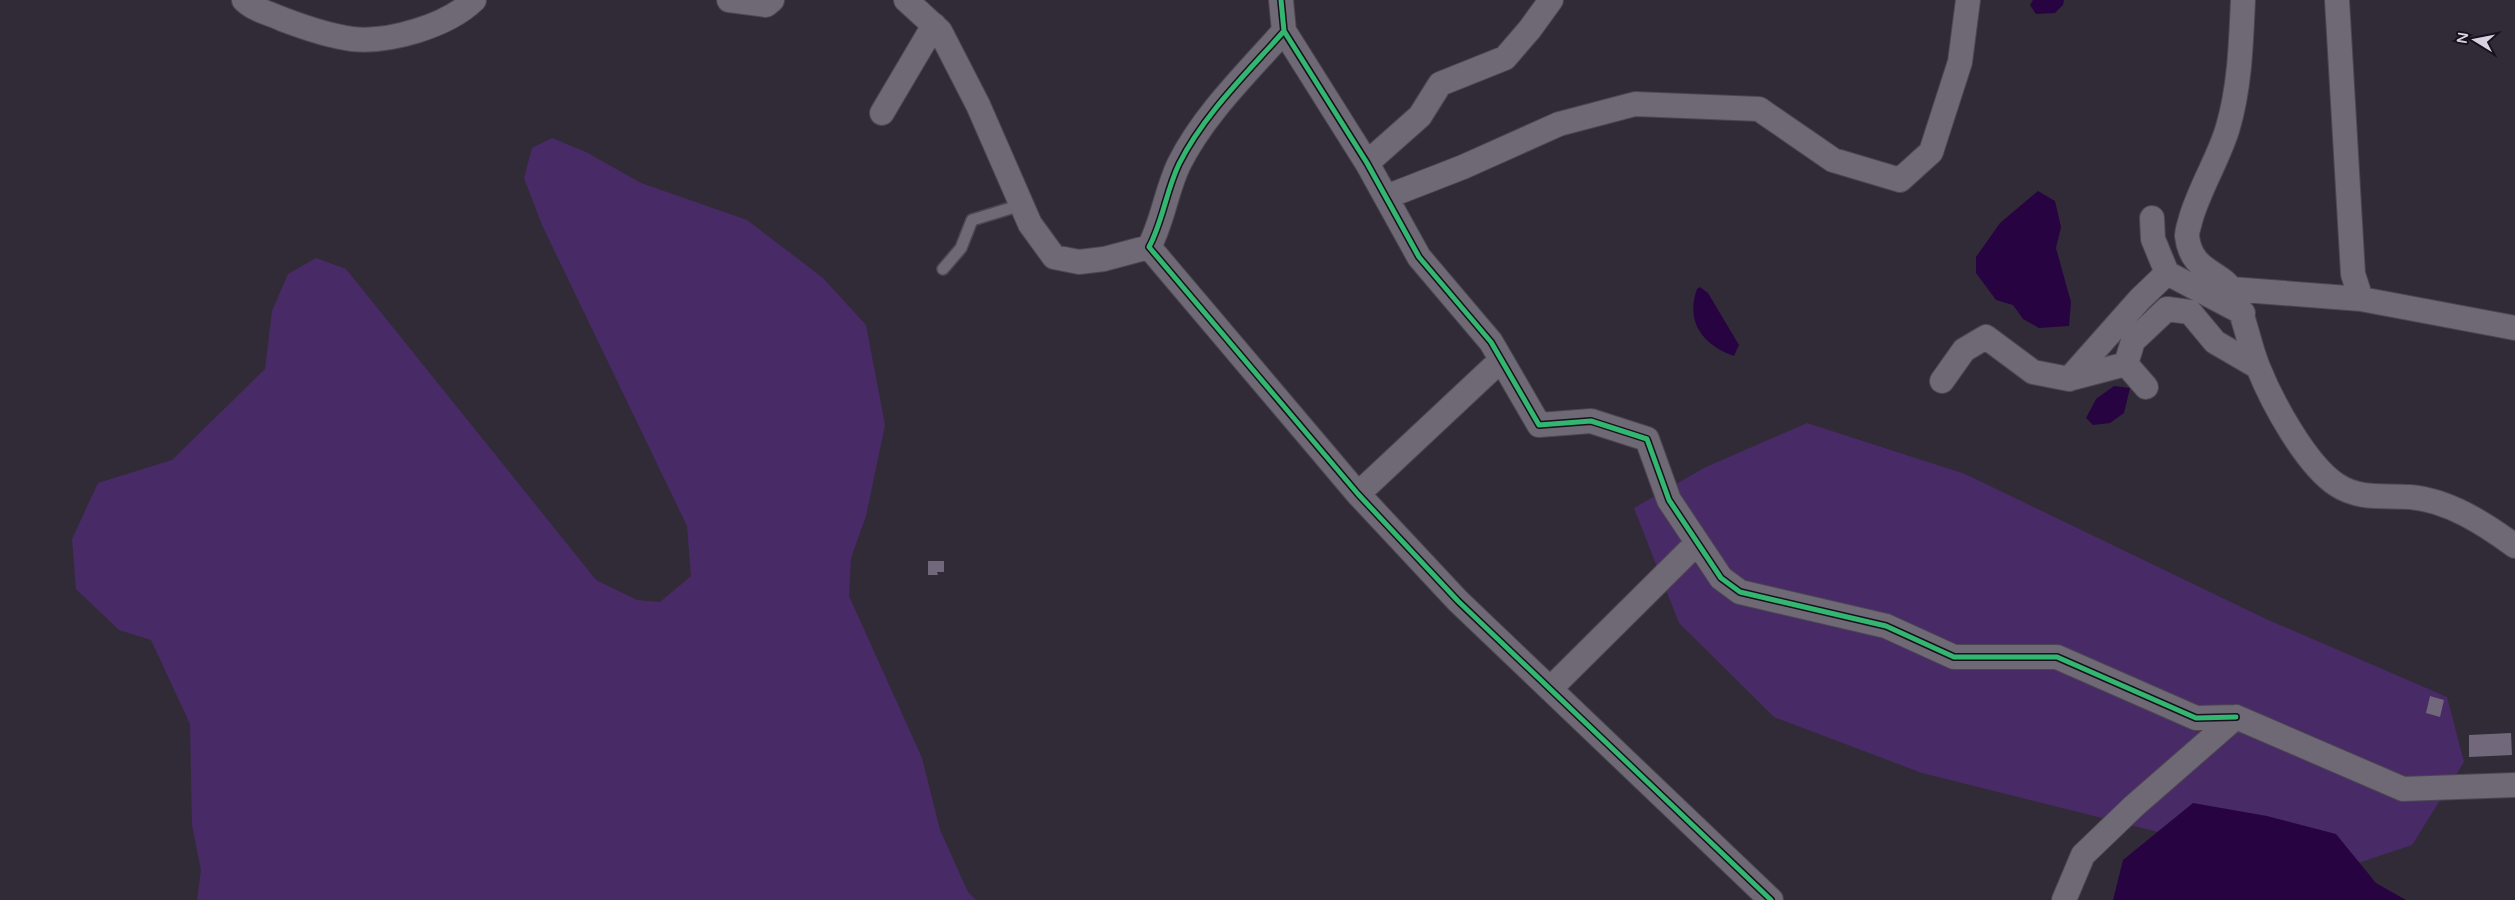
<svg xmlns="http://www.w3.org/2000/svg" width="2515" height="900" viewBox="0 0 2515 900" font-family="'Varela Round',sans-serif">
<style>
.green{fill:#482b66}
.water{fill:#270441}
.building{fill:#71687c}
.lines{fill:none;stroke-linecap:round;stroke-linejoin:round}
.lane-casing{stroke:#4c4652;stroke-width:14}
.street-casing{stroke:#4c4652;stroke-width:26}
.lane{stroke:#6e6974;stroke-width:11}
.street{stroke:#6e6974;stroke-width:24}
.cycleway-casing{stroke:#16111c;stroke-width:8}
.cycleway{stroke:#33b770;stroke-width:5}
</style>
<rect width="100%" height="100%" fill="#312b38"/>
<path class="green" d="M 552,138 L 586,152 L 641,183 L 747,220 L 823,278 L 866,325 L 885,425 L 866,516 L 851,558 L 849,596 L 922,758 L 940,830 L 968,892 L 976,900 L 197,900 L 201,870 L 192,825 L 190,724 L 151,640 L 119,630 L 76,589 L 72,539 L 98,483 L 172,460 L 265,369 L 272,311 L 288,274 L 316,258 L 346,269 L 596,580 L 637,600 L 660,602 L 691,576 L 687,526 L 542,225 L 524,178 L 532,148 Z
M 1807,423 L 1965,474 L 2266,619 L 2447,697 L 2464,762 L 2412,845 L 2352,865 L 2234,851 L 1922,773 L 1774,717 L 1679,623 L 1634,508 L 1706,467 Z"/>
<path class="water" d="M 2033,0 L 2064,0 L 2063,5 L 2055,13 L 2036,14 L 2030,5 Z
M 2038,191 L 2055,201 L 2061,227 L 2056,248 L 2071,302 L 2069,326 L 2039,328 L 2023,319 L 2013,305 L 1996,300 L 1976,273 L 1976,257 L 2000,223 Z
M 1700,287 L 1708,293 L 1739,345 L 1734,356 C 1703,345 1685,322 1697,289 Z
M 2114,386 L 2130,388 L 2124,413 L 2110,423 L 2093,425 L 2086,418 L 2096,399 Z
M 2193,803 L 2267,816 L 2336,834 L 2376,883 L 2406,900 L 2113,900 L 2123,860 Z"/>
<path class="building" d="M 928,561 L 944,561 L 944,572 L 937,572 L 938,575 L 928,575 Z
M 2430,696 L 2444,700 L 2440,717 L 2426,713 Z
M 2511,733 L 2512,755 L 2469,757 L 2469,735 Z"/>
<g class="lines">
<g class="lane-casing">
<path id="lane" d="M 943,269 L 961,248 L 972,220 L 1021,205"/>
</g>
<g class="street-casing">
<path id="street" d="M 244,0 C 254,10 269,13 282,19 C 303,27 329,36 352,39 C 389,43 447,26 474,0
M 729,0 L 766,5 L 772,0
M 906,0 L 940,31 L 978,105 L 1030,224 L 1054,257 L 1079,262 L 1104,259 L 1149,247
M 1281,0 L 1284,31 C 1247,73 1204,114 1179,164 C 1166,191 1163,221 1149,247 L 1358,494 L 1458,601 L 1771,900
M 2243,0 C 2241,42 2240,86 2228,127 C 2219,158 2201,185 2191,218 C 2190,223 2187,230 2187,236 C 2191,273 2221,270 2233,292 C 2245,317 2248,342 2258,367 C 2272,402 2306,465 2337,485 C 2360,500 2384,495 2410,497 C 2448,500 2485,524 2515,546
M 2337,0 L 2353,274 L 2361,299 L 2515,328
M 1284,31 L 1367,163 L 1419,257 L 1491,342 L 1539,425 L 1591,421 L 1647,439 L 1669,500 L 1721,578 L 1740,592 L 1886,626 L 1954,657 L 2057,657 L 2196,718 L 2236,717
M 882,113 L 934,25
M 1367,163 L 1420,116 L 1440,84 L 1505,58 L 1530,29 L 1551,0
M 1386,197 L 1463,167 L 1559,124 L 1635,104 L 1759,109 L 1833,160 L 1900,180 L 1931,152 L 1960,62 L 1968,0
M 2167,273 L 2243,313
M 2231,289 L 2361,299
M 2126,364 L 2146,387
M 2069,379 L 2126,364 L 2133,341 L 2167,309 L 2190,312 L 2215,342 L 2258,367
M 1942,381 L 1964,350 L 1986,337 L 2033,372 L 2069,379 L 2140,299 L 2167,273 L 2153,239 L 2152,218
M 1358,494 L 1501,360
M 1550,689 L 1697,543
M 2064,900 L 2083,855 L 2134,806 L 2236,717 L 2403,789 L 2515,785"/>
</g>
<use href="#lane" class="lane"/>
<use href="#street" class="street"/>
<g class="cycleway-casing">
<path id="cycleway" d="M 1281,0 L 1284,31 C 1247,73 1204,114 1179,164 C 1166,191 1163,221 1149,247 L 1358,494 L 1458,601 L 1771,900
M 1284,31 L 1367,163 L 1419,257 L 1491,342 L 1539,425 L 1591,421 L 1647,439 L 1669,500 L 1721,578 L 1740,592 L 1886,626 L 1954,657 L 2057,657 L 2196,718 L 2236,717"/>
</g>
<use href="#cycleway" class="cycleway"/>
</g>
<g transform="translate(2475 40) rotate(280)" stroke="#16111c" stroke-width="4" paint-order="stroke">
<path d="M0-4L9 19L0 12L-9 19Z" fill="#d8d1e2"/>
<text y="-8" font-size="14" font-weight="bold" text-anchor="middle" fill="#d8d1e2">N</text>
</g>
</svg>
